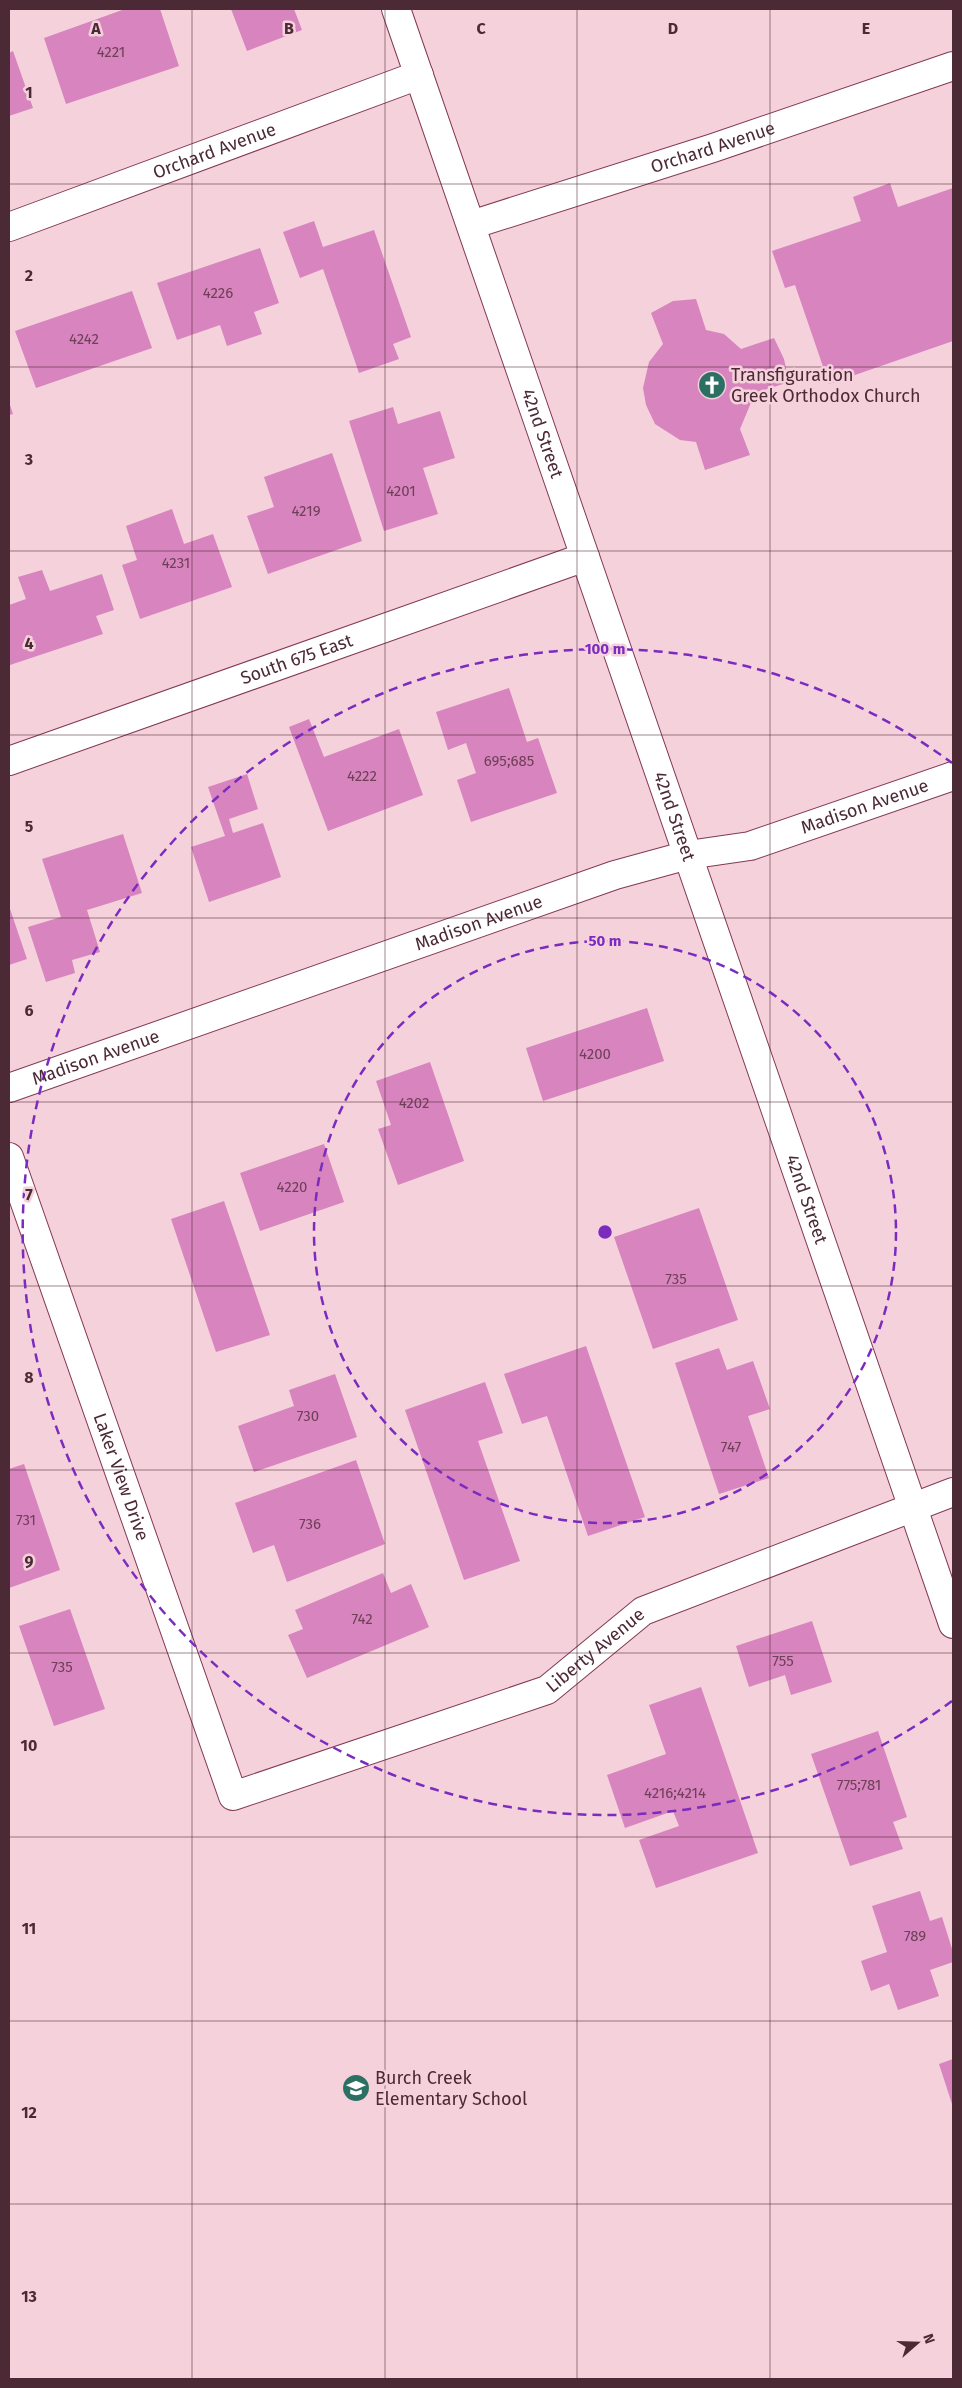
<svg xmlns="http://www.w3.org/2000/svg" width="962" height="2388" viewBox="0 0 962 2388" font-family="'Fira Sans',sans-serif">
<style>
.building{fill:#d784bf}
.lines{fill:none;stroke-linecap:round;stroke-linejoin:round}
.minor-casing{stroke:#833954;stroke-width:30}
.minor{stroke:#fff;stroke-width:28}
.grid{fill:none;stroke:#4c2a35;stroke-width:1;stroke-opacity:0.55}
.ring{fill:none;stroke:#7b2cbf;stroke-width:2.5;stroke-dasharray:9 6}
.labels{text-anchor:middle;stroke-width:5;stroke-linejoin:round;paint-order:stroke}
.number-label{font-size:15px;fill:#6f4058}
.street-label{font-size:18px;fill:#4c2a35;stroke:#f5d1db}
.poi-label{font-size:18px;fill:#4c2a35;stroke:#f5d1db;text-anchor:start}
.grid-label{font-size:16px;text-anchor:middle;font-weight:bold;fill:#4c2a35;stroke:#f5d1db;stroke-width:5;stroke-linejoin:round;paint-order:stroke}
.centre{fill:#7b2cbf;stroke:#f5d1db;stroke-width:2.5}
.ring-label{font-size:15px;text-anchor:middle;font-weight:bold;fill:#7b2cbf;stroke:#f5d1db;stroke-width:5;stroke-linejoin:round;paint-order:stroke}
</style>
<rect width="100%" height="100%" fill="#f5d1db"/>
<path class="building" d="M 125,9 L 160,9 L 179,66 L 66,104 L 44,38 Z
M 231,9 L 294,9 L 302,30 L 247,51 Z
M 13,51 L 33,108 L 9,116 L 9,53 Z
M 890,183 L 898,207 L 953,188 L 953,341 L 829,384 L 795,285 L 785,288 L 772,251 L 861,221 L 853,197 Z
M 314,221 L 323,247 L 374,230 L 411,337 L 393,344 L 399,359 L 359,373 L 323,269 L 300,278 L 283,232 Z
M 260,248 L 279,303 L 254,312 L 262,334 L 227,346 L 220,325 L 177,340 L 157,283 Z
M 132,291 L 152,348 L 36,388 L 15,331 Z
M 696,299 L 706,330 L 724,334 L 741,349 L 774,338 L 784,359 L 789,382 L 755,393 L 740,429 L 750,455 L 705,470 L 696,442 L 680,440 L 655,424 L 646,405 L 643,388 L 649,362 L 663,344 L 651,313 L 673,301 Z
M 9,402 L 13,414 L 9,415 Z
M 393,407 L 398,424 L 440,411 L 455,458 L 423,468 L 438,514 L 384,531 L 349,421 Z
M 332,453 L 362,541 L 268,574 L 247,516 L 274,507 L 264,477 Z
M 172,509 L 184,544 L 213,534 L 232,587 L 140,619 L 122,565 L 137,560 L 126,526 Z
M 42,570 L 50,591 L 102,574 L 114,610 L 96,616 L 103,634 L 10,665 L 9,605 L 26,599 L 18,577 Z
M 509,688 L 527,742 L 538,738 L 557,793 L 471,822 L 457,780 L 476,773 L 466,743 L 448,750 L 436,712 Z
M 309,719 L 324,757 L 399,729 L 423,795 L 328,831 L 289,727 Z
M 247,774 L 258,809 L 229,819 L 233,833 L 263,823 L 281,877 L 209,902 L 191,847 L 225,836 L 208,787 Z
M 123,834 L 142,893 L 87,910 L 100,952 L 72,960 L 75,973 L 46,982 L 28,927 L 61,917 L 42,859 Z
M 9,906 L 27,959 L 9,965 Z
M 647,1008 L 664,1061 L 543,1101 L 526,1048 Z
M 430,1062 L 464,1161 L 398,1185 L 378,1129 L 391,1125 L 376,1081 Z
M 324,1144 L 344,1202 L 260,1231 L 240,1173 Z
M 224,1201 L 270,1335 L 216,1352 L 171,1219 Z
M 699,1208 L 738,1320 L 653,1349 L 614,1237 Z
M 586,1346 L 645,1517 L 588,1536 L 547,1416 L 522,1424 L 504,1374 Z
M 719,1348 L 727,1370 L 753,1361 L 770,1409 L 748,1416 L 769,1478 L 719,1494 L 675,1363 Z
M 335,1374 L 357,1437 L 254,1472 L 238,1426 L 294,1406 L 289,1390 Z
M 485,1382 L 503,1433 L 478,1441 L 520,1561 L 464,1580 L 405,1410 Z
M 356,1460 L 385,1544 L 287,1582 L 274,1545 L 253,1553 L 235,1503 Z
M 24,1464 L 60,1570 L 9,1588 L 9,1469 Z
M 383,1573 L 391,1593 L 411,1584 L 429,1627 L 307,1678 L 288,1635 L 303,1629 L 295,1610 Z
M 70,1609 L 105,1709 L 54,1726 L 19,1626 Z
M 812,1621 L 832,1682 L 791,1695 L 785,1675 L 749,1687 L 736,1646 Z
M 701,1687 L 758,1853 L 656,1888 L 639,1840 L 679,1826 L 673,1811 L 625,1828 L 607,1775 L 666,1754 L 649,1705 Z
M 878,1731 L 907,1817 L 893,1822 L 903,1849 L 850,1866 L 811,1754 Z
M 920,1891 L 930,1921 L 942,1917 L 953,1952 L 953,1962 L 930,1970 L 939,1996 L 898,2010 L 889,1984 L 871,1991 L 861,1961 L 887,1952 L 872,1906 Z
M 953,2059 L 953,2107 L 939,2064 Z"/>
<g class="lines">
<g class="minor-casing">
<g id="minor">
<path id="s1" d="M 396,9 L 953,1624"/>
<path id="s2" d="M 471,225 L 713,148 L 953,66"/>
<path id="s3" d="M 9,227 L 419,75"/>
<path id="s4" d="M 9,761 L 585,557"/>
<path id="s5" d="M 9,1088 L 615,875 L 688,855 L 750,846 L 953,776"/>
<path id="s6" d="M 9,1157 L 233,1796 L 547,1690 L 643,1611 L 953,1492"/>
</g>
</g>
<use href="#minor" class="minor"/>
</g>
<path class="grid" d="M 192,9 L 192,2379M 385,9 L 385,2379M 577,9 L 577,2379M 770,9 L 770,2379M 9,184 L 953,184M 9,367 L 953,367M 9,551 L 953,551M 9,735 L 953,735M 9,918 L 953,918M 9,1102 L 953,1102M 9,1286 L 953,1286M 9,1470 L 953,1470M 9,1653 L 953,1653M 9,1837 L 953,1837M 9,2021 L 953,2021M 9,2204 L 953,2204"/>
<g class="ring">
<circle cx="605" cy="1232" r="291"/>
<path d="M952 1701A583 583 0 1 1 952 763"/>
</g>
<defs>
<g id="church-disc" transform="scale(1.4375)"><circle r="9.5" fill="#2b7063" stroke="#f5d1db"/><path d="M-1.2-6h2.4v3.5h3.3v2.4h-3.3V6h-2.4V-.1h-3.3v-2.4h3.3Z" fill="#fff"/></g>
<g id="school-disc" transform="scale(1.4375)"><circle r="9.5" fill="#2b7063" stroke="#f5d1db"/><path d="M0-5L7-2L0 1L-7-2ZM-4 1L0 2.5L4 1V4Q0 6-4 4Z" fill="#fff"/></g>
</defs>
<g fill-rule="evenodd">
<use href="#church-disc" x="712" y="385"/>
<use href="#school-disc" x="356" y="2088"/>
</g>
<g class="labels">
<g class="number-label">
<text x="111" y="57">4221</text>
<text x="218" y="298">4226</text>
<text x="84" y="344">4242</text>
<text x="401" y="496">4201</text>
<text x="306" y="516">4219</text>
<text x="176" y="568">4231</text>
<text x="509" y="766">695;685</text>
<text x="362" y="781">4222</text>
<text x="595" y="1059">4200</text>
<text x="414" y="1108">4202</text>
<text x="292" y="1192">4220</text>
<text x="676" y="1284">735</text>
<text x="308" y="1421">730</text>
<text x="731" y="1452">747</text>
<text x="26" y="1525">731</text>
<text x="310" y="1529">736</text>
<text x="362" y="1624">742</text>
<text x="783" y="1666">755</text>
<text x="62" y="1672">735</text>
<text x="859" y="1790">775;781</text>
<text x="675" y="1798">4216;4214</text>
<text x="915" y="1941">789</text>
</g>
<g class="street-label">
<text dy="6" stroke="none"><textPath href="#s2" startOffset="254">Orchard Avenue</textPath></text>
<text dy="6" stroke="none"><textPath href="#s3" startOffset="219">Orchard Avenue</textPath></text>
<text dy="6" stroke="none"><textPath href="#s1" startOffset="449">42nd Street</textPath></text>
<text dy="6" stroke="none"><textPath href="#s4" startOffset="305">South 675 East</textPath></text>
<text dy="6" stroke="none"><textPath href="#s5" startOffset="902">Madison Avenue</textPath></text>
<text dy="6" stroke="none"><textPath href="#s1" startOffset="854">42nd Street</textPath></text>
<text dy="6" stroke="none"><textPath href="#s5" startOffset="498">Madison Avenue</textPath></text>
<text dy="6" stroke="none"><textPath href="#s5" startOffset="92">Madison Avenue</textPath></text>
<text dy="6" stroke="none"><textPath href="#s1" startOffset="1259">42nd Street</textPath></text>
<text dy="6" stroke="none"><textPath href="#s6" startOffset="339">Laker View Drive</textPath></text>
<text dy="6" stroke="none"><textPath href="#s6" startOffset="1071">Liberty Avenue</textPath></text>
</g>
<g class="poi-label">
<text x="731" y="381">Transfiguration<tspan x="731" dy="21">Greek Orthodox Church</tspan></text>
<text x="375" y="2084">Burch Creek<tspan x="375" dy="21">Elementary School</tspan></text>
</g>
</g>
<g class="grid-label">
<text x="96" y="34">A</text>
<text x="289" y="34">B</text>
<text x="481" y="34">C</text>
<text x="673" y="34">D</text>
<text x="866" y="34">E</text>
<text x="29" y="98">1</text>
<text x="29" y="281">2</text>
<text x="29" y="465">3</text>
<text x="29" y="649">4</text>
<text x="29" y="832">5</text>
<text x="29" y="1016">6</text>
<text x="29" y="1200">7</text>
<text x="29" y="1383">8</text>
<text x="29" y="1567">9</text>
<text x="29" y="1751">10</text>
<text x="29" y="1934">11</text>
<text x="29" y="2118">12</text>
<text x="29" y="2302">13</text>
</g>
<circle cx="605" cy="1232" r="8" class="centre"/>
<g class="ring-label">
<text x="605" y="654">100 m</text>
<text x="605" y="946">50 m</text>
</g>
<rect width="962" height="2388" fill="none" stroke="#4c2a35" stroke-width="20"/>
<g transform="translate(917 2343) rotate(70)" stroke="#f5d1db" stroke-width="4" paint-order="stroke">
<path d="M0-4L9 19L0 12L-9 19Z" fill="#4c2a35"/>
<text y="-8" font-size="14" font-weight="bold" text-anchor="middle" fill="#4c2a35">N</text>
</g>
</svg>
